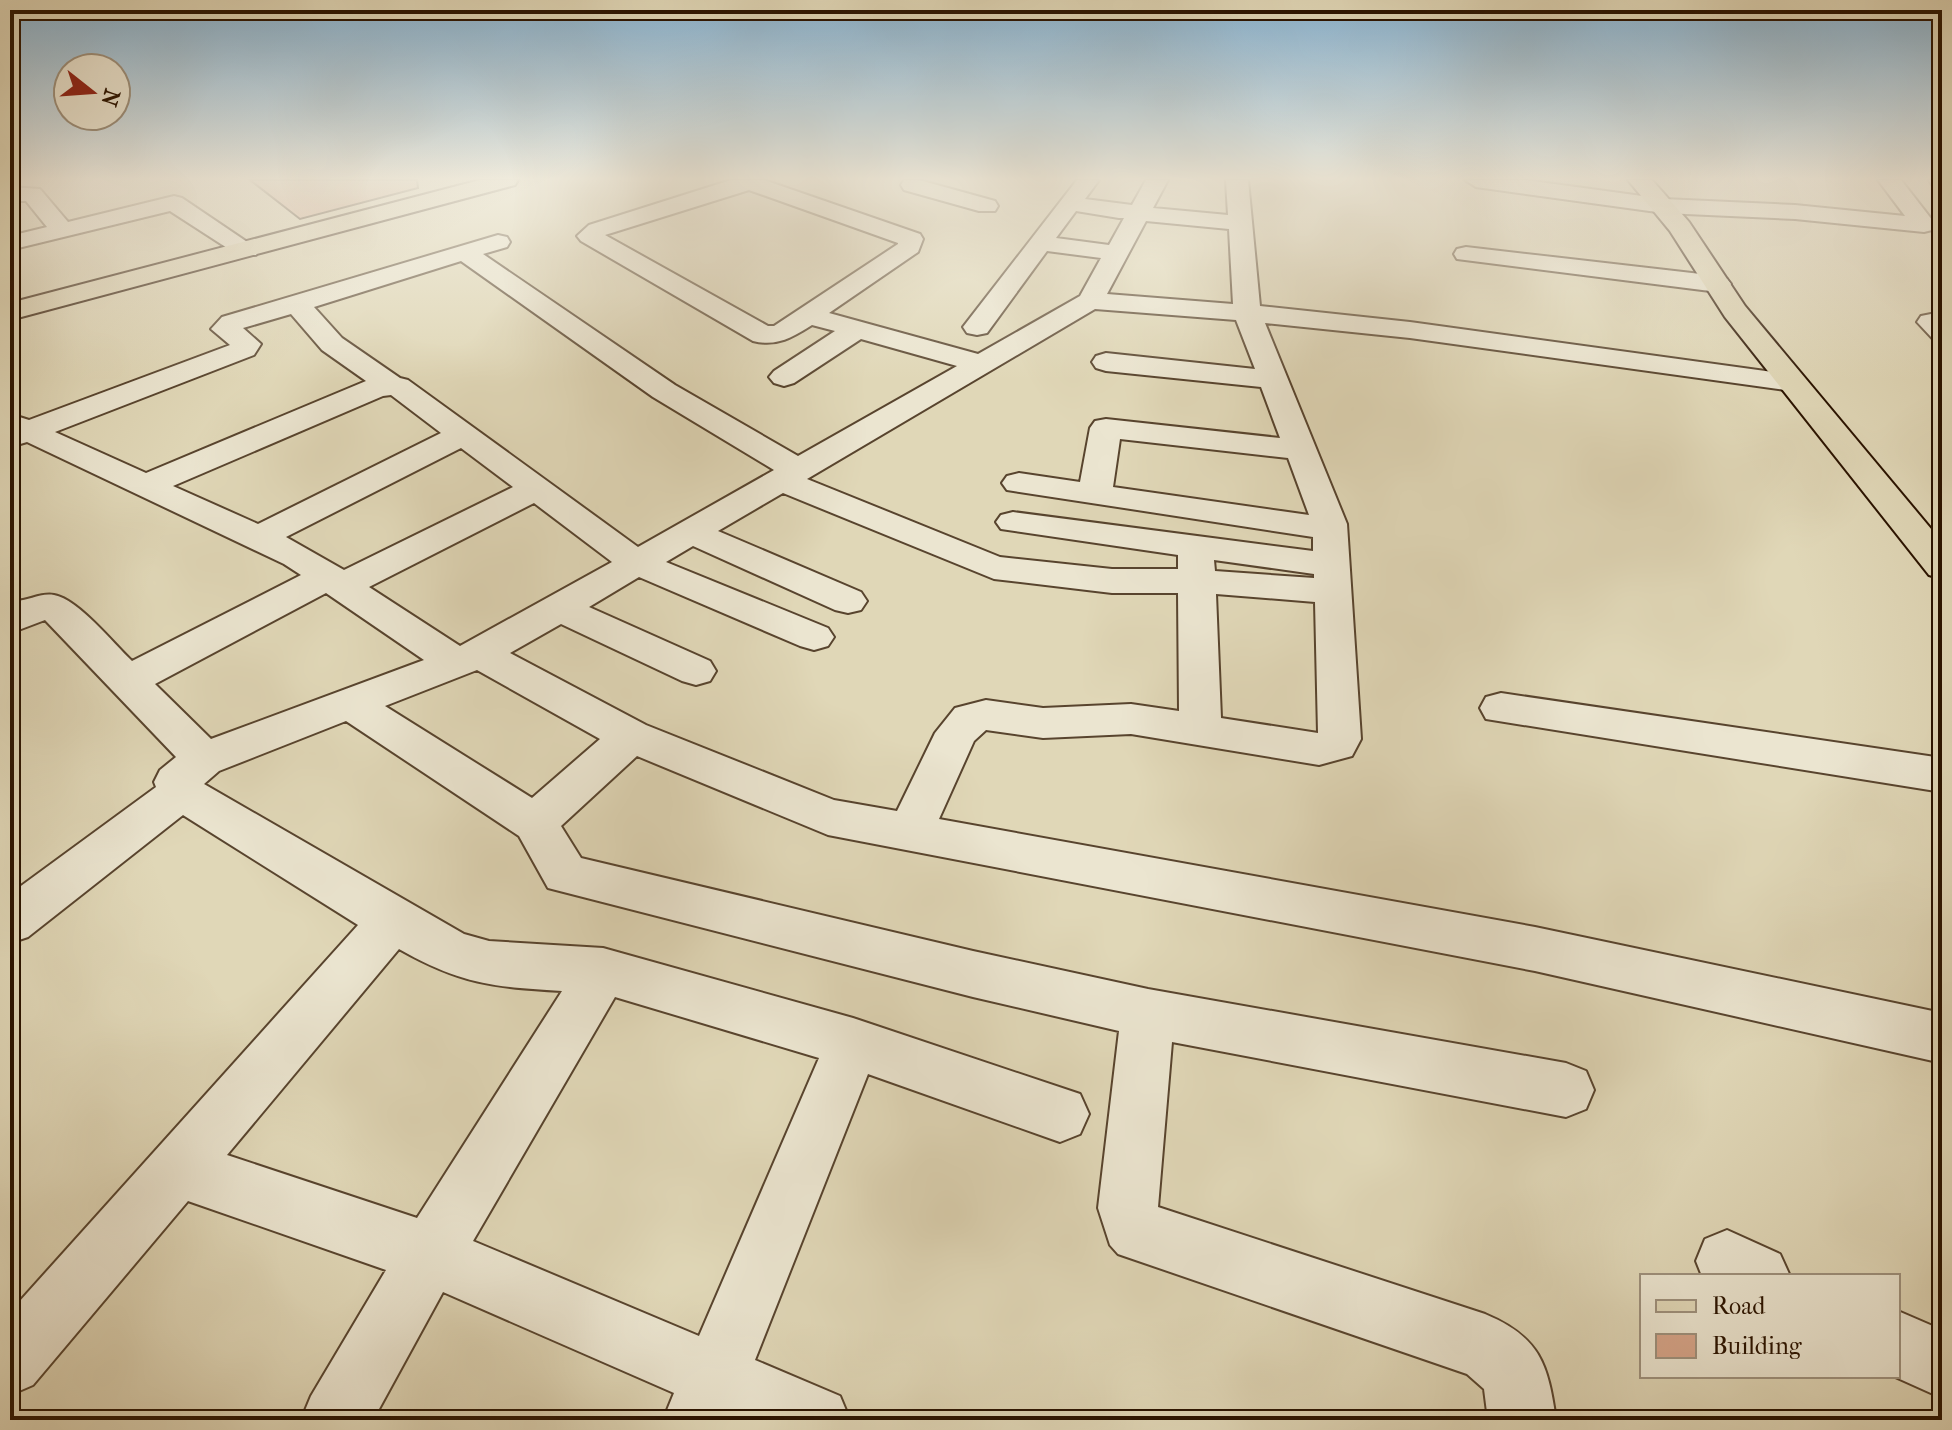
<svg xmlns="http://www.w3.org/2000/svg" width="1952" height="1430" viewBox="0 0 1952 1430" font-family="'IM FELL French Canon',serif">
<style>
.building{fill:#d6a58a;stroke:#2a1300;stroke-width:2}
.lines{fill:none;stroke-linecap:round;stroke-linejoin:round}
.minor-casing{stroke:#58442e;stroke-width:4}
.major-casing{stroke:#2a1300;stroke-width:4}
.minor{fill:#ebe5d0;fill-rule:evenodd}
.major{fill:#e0d7b7;fill-rule:evenodd}
</style>
<rect width="100%" height="100%" fill="#e0d7b7"/>
<filter id="stains"><feTurbulence type="fractalNoise" baseFrequency=".0025" numOctaves="4"/><feColorMatrix values="0 0 0 0 .2 0 0 0 0 .09 0 0 0 0 .02 0 0 0 .5 -.17"/></filter>
<radialGradient id="worn" r=".72"><stop offset=".6" stop-color="#630" stop-opacity="0"/><stop offset="1" stop-color="#630" stop-opacity=".3"/></radialGradient>
<path class="building" d="M 250,180 L 417,180 L 418,188 L 300,219 Z"/>
<g class="lines">
<g class="minor-casing">
<path id="minor" d="M 731,180 L 764,180 L 920,234 L 923,239 L 918,252 L 829,313 L 978,354 L 1080,296 L 1101,258 L 1047,251 L 987,333 L 977,335 L 967,333 L 963,327 L 1077,180 L 1099,180 L 1085,199 L 1132,205 L 1146,180 L 1168,180 L 1153,208 L 1228,215 L 1226,180 L 1248,180 L 1260,306 L 1410,322 L 1802,376 L 1807,382 L 1802,388 L 1792,391 L 1410,338 L 1265,323 L 1347,524 L 1361,739 L 1352,756 L 1319,765 L 1131,734 L 1043,738 L 986,730 L 974,741 L 939,819 L 1535,927 L 1942,1013 L 1942,1063 L 1535,971 L 828,835 L 637,756 L 561,826 L 581,858 L 973,951 L 1148,989 L 1566,1063 L 1586,1071 L 1594,1090 L 1586,1109 L 1566,1117 L 1172,1042 L 1158,1207 L 1485,1314 C 1540,1337 1548,1364 1556,1420 L 1488,1420 L 1484,1389 L 1467,1374 L 1118,1254 L 1110,1245 L 1098,1208 L 1119,1031 L 973,997 L 548,888 L 519,836 L 346,721 L 219,771 L 204,784 L 464,934 L 489,941 L 603,948 L 853,1018 L 1080,1094 L 1089,1114 L 1080,1134 L 1060,1142 L 868,1074 L 755,1360 L 840,1396 L 850,1420 L 663,1420 L 674,1393 L 443,1292 L 373,1420 L 301,1420 L 311,1396 L 386,1270 L 188,1201 L 33,1385 L 10,1395 L 10,1312 L 358,925 L 183,815 L 28,937 L 10,943 L 10,894 L 156,787 L 154,782 L 160,770 L 176,757 L 45,620 L 16,631 L 10,629 L 10,600 C 25,604 38,592 54,595 C 78,599 113,643 132,661 L 301,575 L 284,564 L 27,442 L 10,447 L 10,414 L 29,420 L 230,345 L 211,329 L 222,317 L 498,235 L 507,237 L 510,242 L 507,247 L 483,254 L 675,385 L 798,456 L 957,366 L 861,339 L 794,383 L 784,386 L 774,383 L 769,377 L 774,371 L 835,331 L 812,325 C 793,337 777,347 753,341 L 581,241 L 577,236 L 589,225 ZM 749,190 L 898,243 L 898,244 L 774,326 L 768,326 L 605,235 ZM 1076,211 L 1119,218 L 1124,218 L 1109,245 L 1056,238 ZM 1146,221 L 1229,229 L 1233,304 L 1107,294 ZM 461,261 L 653,397 L 774,470 L 638,547 L 408,380 L 400,378 L 342,338 L 314,307 ZM 1095,309 L 1236,320 L 1255,369 L 1106,353 L 1096,356 L 1092,362 L 1096,368 L 1106,371 L 1261,387 L 1280,438 L 1106,419 L 1095,421 L 1090,428 L 1080,482 L 1019,473 L 1007,476 L 1002,483 L 1007,490 L 1313,537 L 1313,551 L 1013,512 L 1001,515 L 996,522 L 1001,529 L 1178,555 L 1178,569 L 1112,569 L 1000,557 L 807,479 ZM 291,314 L 322,350 L 366,381 L 146,473 L 55,432 L 254,355 L 261,344 L 243,328 ZM 391,395 L 441,433 L 258,524 L 173,486 L 383,396 ZM 1120,439 L 1288,458 L 1309,515 L 1113,487 ZM 461,448 L 513,487 L 344,570 L 286,537 ZM 783,493 L 994,579 L 1112,593 L 1178,593 L 1179,711 L 1131,704 L 1043,708 L 986,700 L 955,708 L 935,733 L 897,811 L 834,800 L 646,725 L 510,653 L 561,624 L 682,681 L 696,685 L 710,681 L 716,671 L 710,661 L 589,607 L 639,577 L 800,646 L 814,650 L 828,646 L 834,637 L 828,628 L 666,562 L 693,546 L 835,610 L 848,613 L 861,610 L 867,601 L 861,592 L 718,531 ZM 534,503 L 612,562 L 460,646 L 369,587 ZM 1214,560 L 1314,574 L 1314,578 L 1215,571 ZM 326,593 L 424,660 L 211,739 L 155,684 ZM 1216,594 L 1315,602 L 1318,733 L 1221,718 ZM 477,670 L 600,739 L 532,798 L 385,706 ZM 399,949 C 461,984 492,987 562,991 L 417,1218 L 227,1155 ZM 615,997 L 819,1058 L 699,1336 L 473,1241 Z
M 904,180 L 919,180 L 995,201 L 998,206 L 995,211 L 979,211 L 904,190 L 901,185 Z
M 1465,180 L 1525,180 L 1664,199 L 1795,205 L 1905,216 L 1878,180 L 1901,180 L 1936,225 L 1932,230 L 1924,232 L 1795,219 L 1664,213 L 1476,187 Z
M 1929,180 L 1942,180 L 1942,187 L 1932,185 Z
M 10,187 L 40,189 L 68,222 L 174,196 L 182,198 L 259,250 L 256,255 L 238,255 L 170,211 L 10,250 L 10,236 L 47,227 L 26,201 L 10,201 Z
M 1466,247 L 1718,276 L 1727,279 L 1731,284 L 1727,289 L 1718,292 L 1457,259 L 1454,254 L 1457,249 Z
M 1931,314 L 1942,315 L 1942,340 L 1932,338 L 1917,322 L 1921,316 Z
M 1501,693 L 1942,758 L 1942,792 L 1486,719 L 1480,708 L 1486,697 Z
M 1727,1230 L 1780,1254 L 1790,1276 L 1702,1276 L 1696,1261 L 1705,1239 Z
M 1898,1311 L 1942,1330 L 1942,1398 L 1893,1376 L 1898,1376 Z"/>
</g>
<g class="major-casing">
<path id="major" d="M 480,180 L 518,180 L 515,185 L 10,320 L 10,303 Z
M 1628,180 L 1652,180 L 1689,222 L 1745,306 L 1942,542 L 1942,579 L 1929,575 L 1725,317 L 1670,231 Z"/>
</g>
<use href="#minor" class="minor"/>
<use href="#major" class="major"/>
</g>
<linearGradient id="sky" x2="0" y2="1"><stop stop-color="#88b5d5"/><stop offset="0.47" stop-color="#f1eddf"/><stop offset="1" stop-color="#f1eddf" stop-opacity="0"/></linearGradient>
<rect width="1952" height="380" fill="url(#sky)"/>
<rect width="1952" height="1430" fill="none" stroke="#e0d7b7" stroke-width="40"/>
<rect x="12" y="12" width="1928" height="1406" fill="none" stroke="#2a1300" stroke-width="4"/>
<rect x="20" y="20" width="1912" height="1390" fill="none" stroke="#2a1300" stroke-width="2"/>
<rect x="1640" y="1274" width="260" height="104" fill="#ebe5d0" stroke="#9e917d" stroke-width="2"/>
<rect x="1656" y="1300" width="40" height="12" fill="#e0d7b7" stroke="#9e917d" stroke-width="2"/>
<text x="1712" y="1314" font-size="24" fill="#2a1300">Road</text>
<rect x="1656" y="1334" width="40" height="24" fill="#d6a58a" stroke="#9e917d" stroke-width="2"/>
<text x="1712" y="1354" font-size="24" fill="#2a1300">Building</text>
<g transform="translate(92 92) rotate(107)"><circle r="38" fill="#ebe5d0" stroke="#9e917d" stroke-width="2"/>
<path d="M0-6L14 30L0 20L-14 30Z" fill="#8f2418"/>
<text y="-12" font-size="22" font-weight="bold" text-anchor="middle" fill="#2a1300">N</text>
</g>
<rect width="100%" height="100%" filter="url(#stains)"/>
<rect width="100%" height="100%" fill="url(#worn)"/>
</svg>
